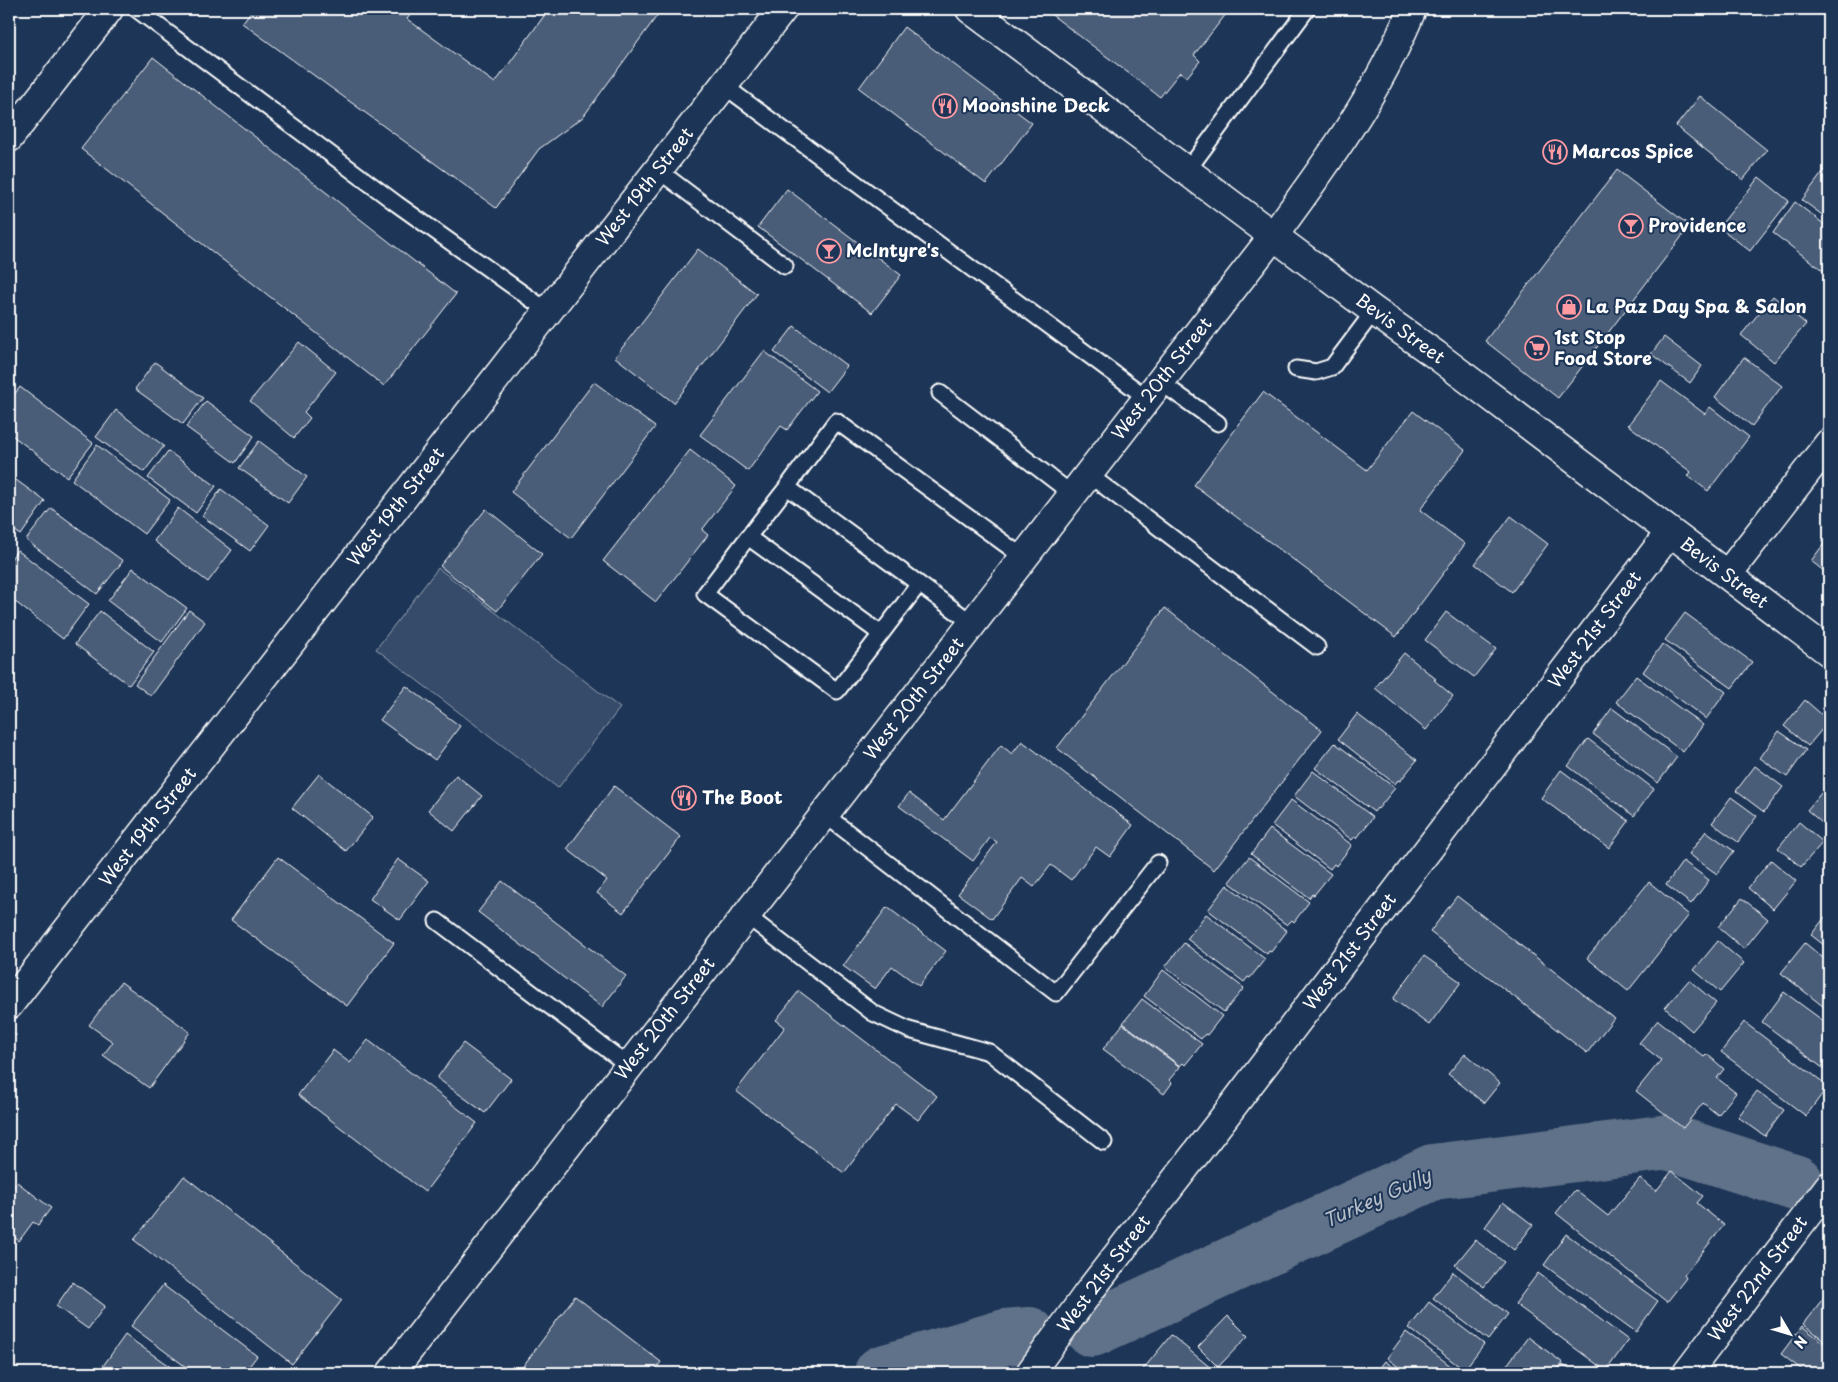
<svg xmlns="http://www.w3.org/2000/svg" width="1838" height="1382" viewBox="0 0 1838 1382" font-family="'Playpen Sans',sans-serif">
<style>
.green{fill:#364b69;stroke:#9aa5b4}
.lines{fill:none;stroke-linecap:round;stroke-linejoin:round}
.river{stroke:#617289;stroke-width:56}
.building{fill:#4a5d79;stroke:#fff}
.service-casing{stroke:#fff;stroke-width:19}
.minor-casing{stroke:#fff;stroke-width:31}
.tertiary-casing{stroke:#fff;stroke-width:31}
.secondary-casing{stroke:#fff;stroke-width:31}
.path{stroke:#fff;stroke-width:3;stroke-dasharray:1 4;stroke-linecap:butt}
.service{stroke:#1d3557;stroke-width:15}
.minor{stroke:#1d3557;stroke-width:28}
.tertiary{stroke:#1d3557;stroke-width:28}
.secondary{stroke:#1d3557;stroke-width:28}
.labels{text-anchor:middle;stroke-width:4;stroke-linejoin:round;paint-order:stroke}
.poi-label{font-size:18px;font-weight:bold;fill:#fff;stroke:#1d3557;text-anchor:start}
.street-label{font-size:18px;fill:#fff;stroke:#1d3557}
.water-label{font-size:19px;font-style:italic;fill:#b8c0ca;stroke:#1d3557}
</style>
<rect width="100%" height="100%" fill="#1d3557"/>
<filter id="ink" filterUnits="userSpaceOnUse"><feTurbulence type="fractalNoise" baseFrequency=".02" numOctaves="2"/><feDisplacementMap in="SourceGraphic" scale="10" xChannelSelector="R" yChannelSelector="G"/><feConvolveMatrix kernelMatrix="1 2 1 2 8 2 1 2 1" color-interpolation-filters="sRGB"/></filter>
<g filter="url(#ink)">
<path class="green" d="M 438,568 L 620,708 L 558,788 L 376,649 Z"/>
<g class="lines">
<path class="river" d="M 1092,1329 L 1433,1172 L 1669,1142 L 1796,1183
M 882,1373 L 1005,1337 L 1029,1335"/>
</g>
<path class="building" d="M 253,9 L 415,9 L 407,19 L 495,83 L 549,9 L 662,9 L 583,117 L 539,149 L 496,208 L 242,23 Z
M 1051,9 L 1230,9 L 1194,55 L 1200,61 L 1187,77 L 1180,72 L 1160,97 L 1048,12 Z
M 904,27 L 1032,123 L 986,184 L 859,88 Z
M 153,57 L 456,294 L 384,386 L 81,149 Z
M 1700,96 L 1767,150 L 1743,180 L 1676,126 Z
M 1829,164 L 1829,220 L 1802,200 Z
M 1617,170 L 1690,226 L 1558,398 L 1485,341 Z
M 1759,177 L 1789,201 L 1750,251 L 1719,227 Z
M 787,189 L 901,275 L 872,313 L 758,227 Z
M 1795,202 L 1829,228 L 1829,275 L 1773,233 Z
M 698,249 L 757,294 L 674,403 L 615,357 Z
M 1773,296 L 1806,324 L 1774,362 L 1741,335 Z
M 794,326 L 847,366 L 827,392 L 774,352 Z
M 1664,337 L 1702,366 L 1690,383 L 1651,354 Z
M 299,342 L 336,372 L 304,412 L 310,418 L 294,438 L 250,401 Z
M 764,351 L 817,391 L 787,430 L 781,426 L 748,471 L 700,435 Z
M 1744,357 L 1782,386 L 1752,426 L 1715,397 Z
M 155,362 L 203,398 L 183,424 L 135,389 Z
M 1661,381 L 1705,414 L 1710,407 L 1749,437 L 1708,491 L 1688,476 L 1691,472 L 1628,425 Z
M 594,382 L 655,427 L 571,538 L 511,492 Z
M 20,387 L 93,443 L 67,477 L 9,433 L 9,401 Z
M 1263,392 L 1367,470 L 1413,411 L 1465,450 L 1420,510 L 1465,544 L 1396,637 L 1194,485 Z
M 206,401 L 254,436 L 235,463 L 186,427 Z
M 116,410 L 164,446 L 144,472 L 96,437 Z
M 259,441 L 307,477 L 288,503 L 239,468 Z
M 97,445 L 170,500 L 144,534 L 72,480 Z
M 690,450 L 736,486 L 702,530 L 708,535 L 656,602 L 603,561 Z
M 168,451 L 216,486 L 196,513 L 148,478 Z
M 9,475 L 45,501 L 21,535 L 9,527 Z
M 221,489 L 269,525 L 250,551 L 202,516 Z
M 51,508 L 123,561 L 97,594 L 26,540 Z
M 178,508 L 232,550 L 208,582 L 154,541 Z
M 486,509 L 542,554 L 497,611 L 440,566 Z
M 1511,516 L 1548,544 L 1512,592 L 1475,564 Z
M 1829,537 L 1829,575 L 1811,561 Z
M 17,550 L 89,604 L 63,639 L 9,597 L 9,562 Z
M 133,568 L 187,608 L 162,642 L 108,601 Z
M 1165,608 L 1322,730 L 1214,870 L 1057,748 Z
M 189,610 L 205,622 L 151,696 L 135,684 Z
M 100,611 L 154,652 L 129,685 L 75,644 Z
M 1446,612 L 1496,649 L 1474,677 L 1425,640 Z
M 1685,613 L 1752,662 L 1732,688 L 1665,640 Z
M 1662,644 L 1726,692 L 1706,719 L 1643,672 Z
M 1404,653 L 1436,679 L 1434,680 L 1453,696 L 1426,730 L 1375,688 Z
M 1636,676 L 1703,725 L 1683,752 L 1616,702 Z
M 406,686 L 460,726 L 435,760 L 380,720 Z
M 1805,700 L 1829,721 L 1808,746 L 1784,726 Z
M 1612,708 L 1677,757 L 1658,783 L 1593,734 Z
M 1357,714 L 1417,760 L 1400,781 L 1398,780 L 1395,784 L 1338,739 Z
M 1779,731 L 1806,750 L 1787,777 L 1760,758 Z
M 1588,739 L 1654,789 L 1634,816 L 1568,766 Z
M 1022,741 L 1133,825 L 1110,857 L 1096,847 L 1071,880 L 1051,865 L 1034,887 L 1022,878 L 992,919 L 958,894 L 997,842 L 990,838 L 973,861 L 899,806 L 909,793 L 944,820 L 1001,745 L 1012,754 Z
M 1335,743 L 1395,788 L 1378,809 L 1377,808 L 1374,812 L 1315,768 Z
M 1755,766 L 1783,787 L 1764,812 L 1736,791 Z
M 1561,770 L 1629,821 L 1609,848 L 1541,798 Z
M 1313,771 L 1373,817 L 1357,838 L 1355,836 L 1352,840 L 1294,796 Z
M 319,774 L 373,817 L 346,851 L 292,808 Z
M 456,775 L 482,796 L 454,831 L 428,810 Z
M 614,786 L 681,837 L 623,913 L 597,893 L 607,880 L 567,849 Z
M 1827,786 L 1829,788 L 1829,829 L 1807,810 Z
M 1731,797 L 1757,816 L 1738,842 L 1712,823 Z
M 1291,800 L 1352,845 L 1336,866 L 1334,864 L 1330,869 L 1272,825 Z
M 1799,822 L 1823,842 L 1801,867 L 1778,848 Z
M 1270,829 L 1331,874 L 1314,895 L 1312,894 L 1309,898 L 1251,854 Z
M 1706,831 L 1734,851 L 1717,874 L 1689,854 Z
M 278,857 L 394,943 L 347,1006 L 231,920 Z
M 1249,857 L 1309,902 L 1294,922 L 1292,920 L 1287,925 L 1229,882 Z
M 398,859 L 429,881 L 400,920 L 370,899 Z
M 1771,860 L 1796,881 L 1773,909 L 1748,888 Z
M 1683,861 L 1709,880 L 1691,904 L 1666,885 Z
M 502,881 L 626,976 L 602,1007 L 478,912 Z
M 1649,882 L 1689,915 L 1628,991 L 1587,958 Z
M 1227,885 L 1287,931 L 1271,952 L 1269,951 L 1267,954 L 1208,910 Z
M 1457,896 L 1614,1018 L 1587,1053 L 1430,932 Z
M 1742,898 L 1768,919 L 1744,949 L 1718,927 Z
M 887,907 L 946,951 L 919,986 L 892,966 L 875,989 L 843,966 Z
M 1829,912 L 1829,949 L 1811,935 Z
M 1206,914 L 1265,959 L 1250,978 L 1248,977 L 1244,982 L 1187,939 Z
M 1718,941 L 1744,963 L 1720,992 L 1694,970 Z
M 1184,943 L 1244,988 L 1224,1012 L 1165,967 Z
M 1805,943 L 1829,963 L 1829,1011 L 1781,973 Z
M 1424,956 L 1461,982 L 1429,1025 L 1393,999 Z
M 1163,970 L 1222,1016 L 1207,1035 L 1205,1034 L 1201,1039 L 1144,996 Z
M 1689,980 L 1716,1003 L 1692,1031 L 1665,1008 Z
M 121,982 L 190,1032 L 149,1088 L 103,1055 L 113,1042 L 89,1025 Z
M 799,991 L 937,1096 L 918,1120 L 896,1104 L 844,1173 L 736,1091 L 785,1027 L 776,1020 Z
M 1784,992 L 1829,1025 L 1828,1072 L 1762,1022 Z
M 1142,999 L 1202,1044 L 1185,1065 L 1183,1063 L 1180,1066 L 1123,1023 Z
M 1658,1020 L 1704,1057 L 1707,1054 L 1724,1069 L 1717,1078 L 1736,1093 L 1718,1115 L 1703,1103 L 1683,1128 L 1636,1091 L 1661,1060 L 1639,1043 Z
M 1744,1022 L 1828,1086 L 1806,1116 L 1721,1052 Z
M 1123,1024 L 1180,1067 L 1169,1080 L 1172,1083 L 1164,1094 L 1103,1049 Z
M 368,1040 L 477,1123 L 425,1192 L 298,1095 L 333,1050 L 350,1063 Z
M 463,1043 L 511,1079 L 485,1113 L 437,1078 Z
M 1465,1054 L 1500,1083 L 1484,1103 L 1448,1074 Z
M 1757,1091 L 1784,1110 L 1765,1136 L 1738,1117 Z
M 1672,1171 L 1703,1196 L 1697,1203 L 1724,1225 L 1684,1275 L 1686,1278 L 1667,1302 L 1556,1213 L 1575,1190 L 1608,1216 L 1640,1178 L 1656,1191 Z
M 184,1176 L 342,1300 L 292,1364 L 134,1240 Z
M 17,1182 L 51,1208 L 38,1225 L 33,1222 L 19,1241 L 9,1233 L 9,1192 Z
M 1503,1202 L 1533,1225 L 1514,1250 L 1485,1227 Z
M 1566,1234 L 1658,1301 L 1636,1332 L 1544,1265 Z
M 1475,1240 L 1504,1262 L 1484,1287 L 1455,1265 Z
M 1453,1272 L 1508,1314 L 1488,1340 L 1433,1298 Z
M 1538,1273 L 1628,1340 L 1606,1371 L 1515,1304 Z
M 73,1282 L 105,1306 L 88,1329 L 56,1306 Z
M 163,1285 L 257,1356 L 244,1373 L 194,1373 L 131,1326 Z
M 575,1296 L 661,1362 L 653,1373 L 518,1373 Z
M 1825,1296 L 1829,1300 L 1829,1344 L 1803,1324 Z
M 1429,1302 L 1484,1344 L 1464,1370 L 1409,1328 Z
M 1228,1316 L 1248,1336 L 1218,1367 L 1198,1347 Z
M 1802,1326 L 1829,1347 L 1829,1373 L 1806,1373 L 1781,1354 Z
M 1406,1332 L 1460,1373 L 1406,1373 L 1387,1358 Z
M 125,1335 L 179,1373 L 98,1373 Z
M 1171,1335 L 1212,1369 L 1208,1373 L 1140,1373 Z
M 1528,1337 L 1563,1363 L 1555,1373 L 1501,1373 Z
M 1385,1361 L 1401,1373 L 1376,1373 Z
M 1563,1365 L 1574,1373 L 1557,1373 Z"/>
<g class="lines">
<g class="service-casing">
<path id="service" d="M 136,9 L 397,204 L 549,312
M 723,85 L 1147,398
M 658,170 L 785,266
M 1187,171 L 1307,9
M 1296,369 L 1316,372 L 1332,367 L 1374,311
M 1160,382 L 1218,423
M 940,393 L 1072,494
M 1088,474 L 1317,647
M 787,487 L 748,537 L 881,634 L 919,584
M 748,537 L 705,594 L 837,691 L 881,634
M 972,623 L 787,487 L 836,421 L 1023,557
M 824,814 L 1056,993 L 1158,863
M 746,915 L 873,1013 L 909,1030 L 989,1052 L 1104,1142
M 437,921 L 629,1066"/>
</g>
<g class="minor-casing">
<path id="minor" d="M 970,9 L 1374,311 L 1436,355 L 1829,652
M 9,138 L 109,9
M 1727,575 L 1829,443
M 1030,1373 L 1091,1289 L 1225,1116 L 1670,532
M 1687,1373 L 1829,1186"/>
</g>
<g class="tertiary-casing">
<path id="tertiary" d="M 9,1005 L 783,9"/>
</g>
<g class="secondary-casing">
<path id="secondary" d="M 391,1373 L 1274,235 C 1327,163 1379,92 1412,9"/>
</g>
<path class="path" d="M 9,1043 L 16,1034"/>
<use href="#service" class="service"/>
<use href="#minor" class="minor"/>
<use href="#tertiary" class="tertiary"/>
<use href="#secondary" class="secondary"/>
</g>
</g>
<defs>
<g id="restaurant-ring" transform="scale(1.25)"><circle r="9.5" fill="#1d3557" stroke="#ff9aa2" stroke-width="1.5"/><path d="M-5-6h1v4h1v-4h1v4h1v-4h1v5L-1.5 .5V6h-2V.5L-5-1ZM5-6V6H3V1.5H1.5Q1.5-4 5-6Z" fill="#ff9aa2"/></g>
<g id="bar-ring" transform="scale(1.25)"><circle r="9.5" fill="#1d3557" stroke="#ff9aa2" stroke-width="1.5"/><path d="M-6-5H6L.8 .8V4.5H3.5V6h-7V4.5H-.8V.8Z" fill="#ff9aa2"/></g>
<g id="shop-ring" transform="scale(1.25)"><circle r="9.5" fill="#1d3557" stroke="#ff9aa2" stroke-width="1.5"/><path d="M-5-2.5h2.3a2.7 3.5 0 0 1 5.4 0H5L5.5 6h-11ZM-1.5-2.5h3a1.5 2.3 0 0 0-3 0Z" fill="#ff9aa2"/></g>
<g id="supermarket-ring" transform="scale(1.25)"><circle r="9.5" fill="#1d3557" stroke="#ff9aa2" stroke-width="1.5"/><path d="M-6-5.5h2.5l.6 2H6L4.5 2H-2.5L-4.4-4H-6ZM-1.5 3.2a1.3 1.3 0 1 0 .1 0ZM3 3.2a1.3 1.3 0 1 0 .1 0Z" fill="#ff9aa2"/></g>
</defs>
<g fill-rule="evenodd">
<use href="#restaurant-ring" x="945" y="106"/>
<use href="#restaurant-ring" x="1555" y="152"/>
<use href="#bar-ring" x="1631" y="226"/>
<use href="#bar-ring" x="829" y="251"/>
<use href="#shop-ring" x="1569" y="307"/>
<use href="#supermarket-ring" x="1537" y="348"/>
<use href="#restaurant-ring" x="684" y="798"/>
</g>
<g class="labels">
<g class="poi-label">
<text x="962" y="112">Moonshine Deck</text>
<text x="1572" y="158">Marcos Spice</text>
<text x="1648" y="232">Providence</text>
<text x="846" y="257">McIntyre's</text>
<text x="1586" y="313">La Paz Day Spa &amp; Salon</text>
<text x="1554" y="344">1st Stop<tspan x="1554" dy="21">Food Store</tspan></text>
<text x="702" y="804">The Boot</text>
</g>
<g class="street-label">
<text transform="translate(645 187) rotate(-52)" y="6">West 19th Street</text>
<text transform="translate(1400 329) rotate(36)" y="6">Bevis Street</text>
<text transform="translate(1162 379) rotate(-52)" y="6">West 20th Street</text>
<text transform="translate(396 507) rotate(-52)" y="6">West 19th Street</text>
<text transform="translate(1724 573) rotate(37)" y="6">Bevis Street</text>
<text transform="translate(1595 630) rotate(-53)" y="6">West 21st Street</text>
<text transform="translate(914 699) rotate(-52)" y="6">West 20th Street</text>
<text transform="translate(148 827) rotate(-52)" y="6">West 19th Street</text>
<text transform="translate(1350 952) rotate(-53)" y="6">West 21st Street</text>
<text transform="translate(665 1019) rotate(-52)" y="6">West 20th Street</text>
<text transform="translate(1104 1274) rotate(-53)" y="6">West 21st Street</text>
<text transform="translate(1758 1279) rotate(-53)" y="6">West 22nd Street</text>
</g>
<g class="water-label">
<text transform="translate(1377 1198) rotate(-24)" y="7">Turkey Gully</text>
</g>
</g>
<rect width="1838" height="1382" fill="none" stroke="#1d3557" stroke-width="30"/>
<rect x="15" y="15" width="1808" height="1352" fill="none" stroke="#fff" stroke-width="2" filter="url(#ink)"/>
<g transform="translate(1790 1334) rotate(128)" stroke="#1d3557" stroke-width="4" paint-order="stroke">
<path d="M0-4L9 19L0 12L-9 19Z" fill="#ffffff"/>
<text y="-8" font-size="14" font-weight="bold" text-anchor="middle" fill="#ffffff">N</text>
</g>
</svg>
